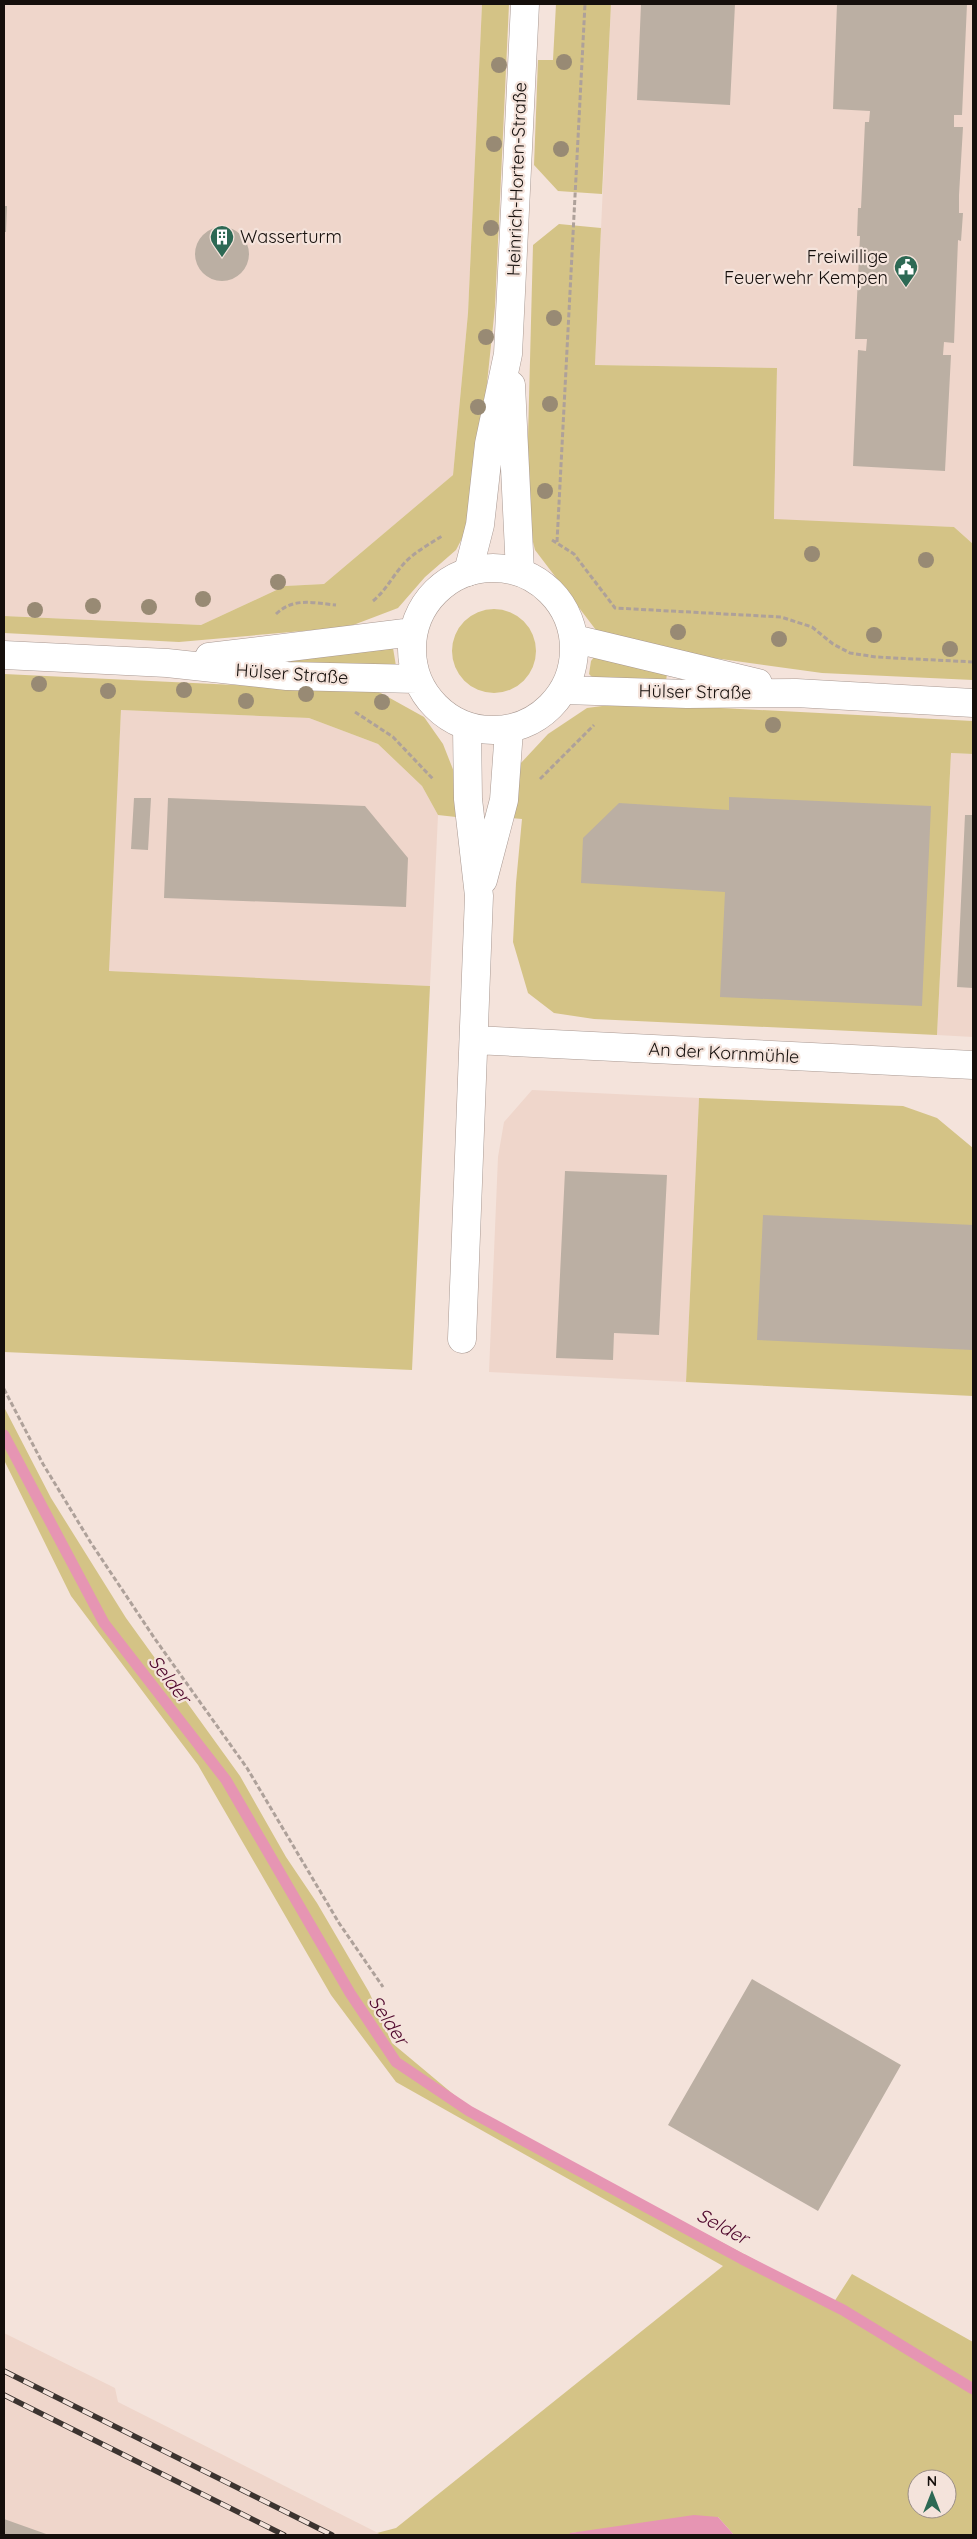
<svg xmlns="http://www.w3.org/2000/svg" width="977" height="2539" viewBox="0 0 977 2539" font-family="Quicksand,sans-serif">
<style>
.built{fill:#efd6cb}
.green{fill:#d4c386;fill-rule:evenodd}
.water{fill:#e695b3}
.lines{fill:none;stroke-linecap:round;stroke-linejoin:round}
.stream{stroke:#e695b3;stroke-width:11}
.building{fill:#bbafa3}
.minor-casing{stroke:#a99992;stroke-width:29}
.secondary-casing{stroke:#a99992;stroke-width:29}
.path{stroke:#aea19a;stroke-width:3;stroke-dasharray:5 2.5;stroke-linecap:butt}
.minor{stroke:#fff;stroke-width:28}
.secondary{stroke:#fff;stroke-width:28}
.rail-casing{stroke:#3c3430;stroke-width:5.5}
.rail{stroke:#f4e3db;stroke-width:4;stroke-dasharray:11;stroke-linecap:butt}
.tree{fill:#988a74}
.labels{text-anchor:middle;stroke-width:4.5;stroke-linejoin:round;paint-order:stroke}
.street-label{font-size:18px;fill:#150f0c;stroke:#f4e3db}
.poi-label{font-size:18px;fill:#150f0c;stroke:#f4e3db;text-anchor:start}
.water-label{font-size:19px;font-style:italic;fill:#4f072c;stroke:#f4e3db}
</style>
<rect width="100%" height="100%" fill="#f4e3db"/>
<path class="built" d="M 4,4 L 482,4 L 468,313 L 453,475 L 324,584 L 285,586 L 201,625 L 4,616 Z
M 611,4 L 973,4 L 973,544 L 954,527 L 774,520 L 777,368 L 595,365 Z
M 121,710 L 309,718 L 378,744 L 422,786 L 438,815 L 430,986 L 108,971 Z
M 951,753 L 973,754 L 973,1037 L 937,1035 Z
M 532,1090 L 699,1098 L 686,1382 L 489,1372 L 498,1157 L 504,1122 Z
M 4,2333 L 115,2388 L 118,2402 L 382,2535 L 4,2535 Z"/>
<path class="green" d="M 482,4 L 509,4 L 495,307 L 473,517 L 456,550 L 425,577 L 398,608 L 348,627 L 179,642 L 4,633 L 4,616 L 201,625 L 285,586 L 324,584 L 453,475 L 468,313 Z
M 556,4 L 611,4 L 602,194 L 558,191 L 534,165 L 538,60 L 553,60 Z
M 559,224 L 601,228 L 595,365 L 777,368 L 774,519 L 954,527 L 973,544 L 973,680 L 822,673 L 635,647 L 599,634 L 535,550 L 526,514 L 533,245 Z
M452 651a42 42 0 1 1 84 0a42 42 0 1 1-84 0Z
M 393,648 L 396,666 L 291,664 L 291,659 Z
M 594,657 L 667,674 L 666,681 L 592,677 L 589,674 L 591,661 Z
M 4,674 L 379,692 L 424,717 L 443,744 L 454,772 L 456,817 L 438,815 L 422,786 L 378,744 L 309,718 L 121,710 L 109,971 L 430,986 L 412,1370 L 4,1352 Z
M 625,703 L 973,721 L 973,754 L 951,753 L 937,1035 L 594,1019 L 554,1013 L 528,993 L 513,942 L 516,883 L 522,819 L 511,818 L 520,764 L 548,734 L 587,708 Z
M 699,1098 L 903,1106 L 937,1118 L 973,1148 L 973,1396 L 686,1382 Z
M 4,1407 L 51,1498 L 126,1618 L 240,1776 L 286,1857 L 317,1903 L 369,1992 L 392,2043 L 471,2109 L 834,2302 L 852,2274 L 973,2342 L 973,2535 L 734,2535 L 718,2517 L 571,2533 L 569,2535 L 382,2535 L 377,2533 L 396,2528 L 723,2266 L 396,2082 L 331,1995 L 198,1765 L 71,1596 L 4,1460 ZM 917,2479 L 947,2479 L 947,2509 L 917,2509 Z"/>
<path class="water" d="M 694,2515 L 718,2517 L 734,2535 L 569,2535 L 570,2533 Z"/>
<g class="lines">
<path class="stream" d="M 4,1435 L 104,1623 L 226,1780 L 350,1993 L 396,2062 L 469,2111 L 742,2259 L 843,2310 L 973,2389"/>
</g>
<path class="building" d="M 641,4 L 735,4 L 730,105 L 637,100 Z
M 837,4 L 967,4 L 962,115 L 954,115 L 954,127 L 963,127 L 959,195 L 959,213 L 963,213 L 961,241 L 958,240 L 954,343 L 944,342 L 943,355 L 951,355 L 945,471 L 853,466 L 858,350 L 866,351 L 867,339 L 855,339 L 860,236 L 857,236 L 858,208 L 861,208 L 865,122 L 869,122 L 870,111 L 833,109 Z
M 4,206 L 7,206 L 6,232 L 4,232 Z
M195 254a27 27 0 1 1 54 0a27 27 0 1 1-54 0Z
M 729,797 L 931,806 L 922,1006 L 720,997 L 725,892 L 581,883 L 583,838 L 619,803 L 729,810 Z
M 134,798 L 151,798 L 148,850 L 131,849 Z
M 168,798 L 365,806 L 408,858 L 406,907 L 164,898 Z
M 965,815 L 973,815 L 973,988 L 957,987 Z
M 565,1171 L 667,1175 L 659,1335 L 614,1333 L 613,1360 L 556,1358 Z
M 763,1215 L 973,1225 L 973,1350 L 757,1340 Z
M 752,1979 L 901,2065 L 818,2211 L 668,2125 Z
M 4,2519 L 49,2535 L 4,2535 Z"/>
<g class="lines">
<g class="minor-casing">
<path id="minor" d="M 511,385 L 520,572
M 468,572 L 480,525 L 489,444 L 508,354 L 525,4
M 483,880 L 504,800 L 509,730
M 475,1040 L 973,1065
M 462,1339 L 479,896 L 468,799 L 467,727"/>
</g>
<g class="secondary-casing">
<path id="secondary" d="M412 649a81 81 0 1 1 162 0a81 81 0 1 1-162 0Z
M 575,639 L 758,683
M 4,655 L 167,663 L 287,676 L 417,679
M 209,657 L 413,632
M 565,690 L 687,694 L 796,693 L 973,703"/>
</g>
<path class="path" d="M 552,540 L 574,554 L 615,608 L 781,617 L 812,627 L 833,644 L 850,653 L 876,657 L 973,662
M 557,542 L 585,4
M 373,601 C 385,591 391,579 401,567 C 411,554 428,545 442,536
M 276,614 C 294,597 313,603 336,605
M 355,712 L 393,737 L 433,779
M 540,779 L 594,725
M 4,1389 L 43,1464 L 91,1543 L 155,1639 L 247,1768 L 339,1923 L 383,1987"/>
<use href="#minor" class="minor"/>
<use href="#secondary" class="secondary"/>
<g class="rail-casing">
<path id="rail" d="M 4,2371 L 332,2535
M 4,2395 L 284,2535"/>
</g>
<use href="#rail" class="rail"/>
</g>
<g class="tree">
<circle cx="564" cy="62" r="8"/>
<circle cx="499" cy="65" r="8"/>
<circle cx="494" cy="144" r="8"/>
<circle cx="561" cy="149" r="8"/>
<circle cx="491" cy="228" r="8"/>
<circle cx="554" cy="318" r="8"/>
<circle cx="486" cy="337" r="8"/>
<circle cx="550" cy="404" r="8"/>
<circle cx="478" cy="407" r="8"/>
<circle cx="545" cy="491" r="8"/>
<circle cx="812" cy="554" r="8"/>
<circle cx="926" cy="560" r="8"/>
<circle cx="278" cy="582" r="8"/>
<circle cx="203" cy="599" r="8"/>
<circle cx="93" cy="606" r="8"/>
<circle cx="149" cy="607" r="8"/>
<circle cx="35" cy="610" r="8"/>
<circle cx="678" cy="632" r="8"/>
<circle cx="874" cy="635" r="8"/>
<circle cx="779" cy="639" r="8"/>
<circle cx="950" cy="649" r="8"/>
<circle cx="39" cy="684" r="8"/>
<circle cx="184" cy="690" r="8"/>
<circle cx="108" cy="691" r="8"/>
<circle cx="306" cy="694" r="8"/>
<circle cx="246" cy="701" r="8"/>
<circle cx="382" cy="702" r="8"/>
<circle cx="773" cy="725" r="8"/>
</g>
<defs>
<g id="building-pin" transform="scale(1.25)"><path d="M0 17L-7.5 6A9.5 9.5 0 1 1 7.5 6Z" fill="#2d6954" stroke="#f4e3db"/><path d="M-4-6H4V6H1V3H-1V6H-4ZM-2.5-4.3h1.7v1.8h-1.7ZM.8-4.3h1.7v1.8H.8ZM-2.5-1h1.7V.8h-1.7ZM.8-1h1.7V.8H.8Z" fill="#fff"/></g>
<g id="civic-pin" transform="scale(1.25)"><path d="M0 17L-7.5 6A9.5 9.5 0 1 1 7.5 6Z" fill="#2d6954" stroke="#f4e3db"/><path d="M-.6-6.5H3V-4.5H.6V-3L4-1V1h2V6H-6V1h2V-1L-.6-3ZM-1.2 2.5V6h2.4V2.5Z" fill="#fff"/></g>
</defs>
<g fill-rule="evenodd">
<use href="#building-pin" x="222" y="237"/>
<use href="#civic-pin" x="906" y="267"/>
</g>
<g class="labels">
<g class="street-label">
<text transform="translate(517 179) rotate(-88)" y="6">Heinrich-Horten-Straße</text>
<text transform="translate(292 674) rotate(4)" y="6">Hülser Straße</text>
<text transform="translate(695 692) rotate(1)" y="6">Hülser Straße</text>
<text transform="translate(724 1053) rotate(3)" y="6">An der Kornmühle</text>
</g>
<g class="poi-label">
<text x="240" y="243">Wasserturm</text>
<text x="888" y="263" text-anchor="end">Freiwillige<tspan x="888" dy="21">Feuerwehr Kempen</tspan></text>
</g>
<g class="water-label">
<text transform="translate(170 1679) rotate(52)" y="7">Selder</text>
<text transform="translate(389 2020) rotate(56)" y="7">Selder</text>
<text transform="translate(723 2226) rotate(28)" y="7">Selder</text>
</g>
</g>
<rect width="977" height="2539" fill="none" stroke="#150f0c" stroke-width="10"/>
<g transform="translate(932 2494)"><circle r="24" fill="#f4e3db" stroke="#9b8e88"/>
<path d="M0-4L9 19L0 12L-9 19Z" fill="#2d6954"/>
<text y="-8" font-size="14" font-weight="bold" text-anchor="middle" fill="#150f0c">N</text>
</g>
</svg>
